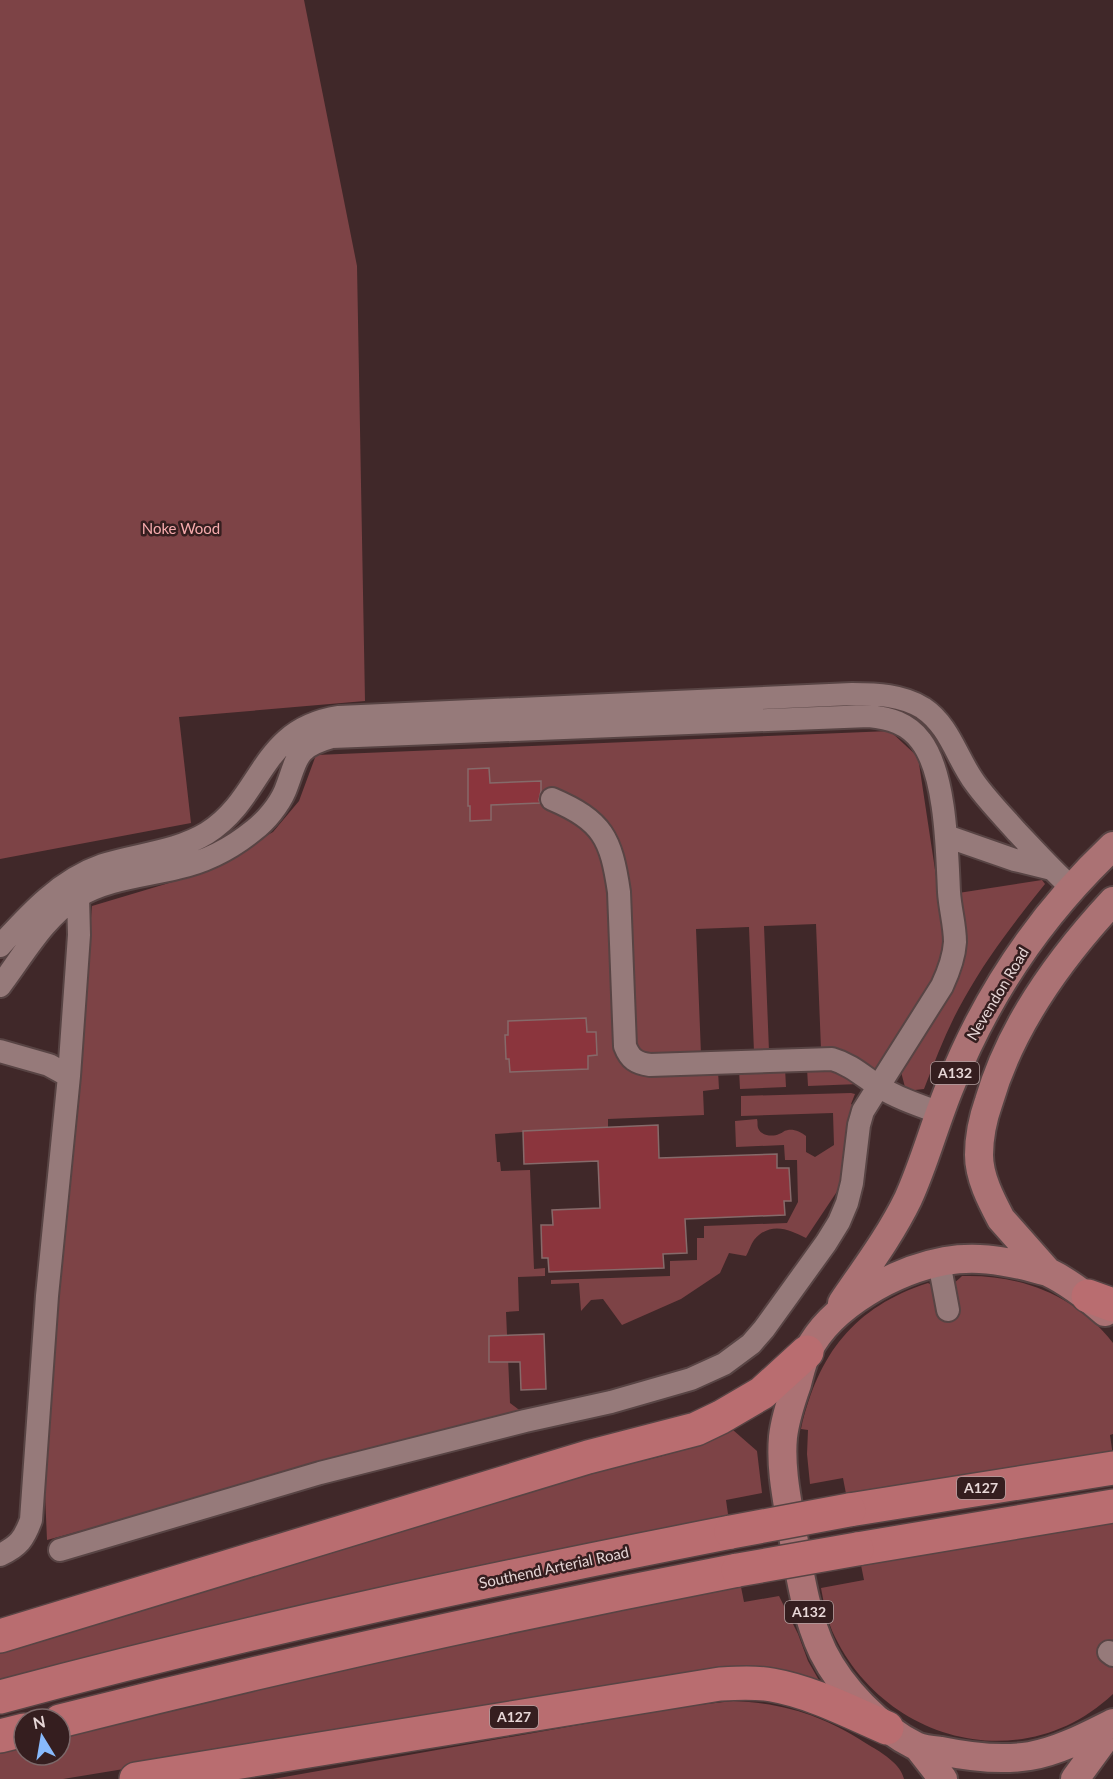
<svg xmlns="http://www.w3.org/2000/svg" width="1113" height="1779" viewBox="0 0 1113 1779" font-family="Lato,sans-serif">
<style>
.green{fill:#7d4346}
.building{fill:#8b353d;stroke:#866a6a;stroke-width:1.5}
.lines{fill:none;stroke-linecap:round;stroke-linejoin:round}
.minor-casing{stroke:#584444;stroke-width:26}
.major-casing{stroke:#584444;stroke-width:32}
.highway-casing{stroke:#584444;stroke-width:36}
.minor{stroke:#967a7a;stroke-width:22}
.major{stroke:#ab7274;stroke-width:28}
.highway{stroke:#b96d70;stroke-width:33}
.highway-bridge-casing{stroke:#584444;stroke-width:36;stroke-linecap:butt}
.highway-bridge{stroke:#b96d70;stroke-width:33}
.labels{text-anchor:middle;stroke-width:5;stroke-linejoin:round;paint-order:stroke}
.shield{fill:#351e1f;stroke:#b2a0a0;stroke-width:1.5}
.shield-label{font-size:14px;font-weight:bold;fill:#e7d7d7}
.park-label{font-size:15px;fill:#f6abad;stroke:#351e1f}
.street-label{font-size:15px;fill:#e7d7d7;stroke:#351e1f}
</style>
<rect width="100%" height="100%" fill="#402829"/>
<path class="green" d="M 0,0 L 304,0 L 357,266 L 365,701 L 179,717 L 191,823 L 0,859 Z
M 890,731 L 918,757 L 939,896 L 1042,880 L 1045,884 C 1016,920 988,956 965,997 C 948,1026 936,1058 924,1089 L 906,1091 L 900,1068 L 870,1069 L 845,1051 L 836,1049 L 821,1049 L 816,924 L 764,926 L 769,1051 L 754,1052 L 749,927 L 696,929 L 701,1054 L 718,1071 L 719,1089 L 703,1091 L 704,1115 L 608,1119 L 608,1127 L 523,1131 L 523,1132 L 495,1134 L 497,1162 L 500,1162 L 501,1171 L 530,1170 L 534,1269 L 545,1268 L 545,1276 L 518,1277 L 519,1311 L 506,1312 L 510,1403 L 522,1412 L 47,1540 L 44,1470 L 49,1389 L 68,1198 L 92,906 L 199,874 L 273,832 L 299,801 L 316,755 Z
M 828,1067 L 859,1084 L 808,1086 L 807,1068 Z
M 785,1068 L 786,1087 L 740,1089 L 739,1070 Z
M 851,1093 L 855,1094 L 851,1104 L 856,1107 L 845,1164 L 838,1190 L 806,1238 C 789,1229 770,1221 754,1240 C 751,1244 749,1251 746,1256 L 729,1253 L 720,1273 L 681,1299 L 622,1325 L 603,1299 L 591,1300 L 581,1311 L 579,1283 L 551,1284 L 551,1280 L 670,1276 L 670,1261 L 697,1260 L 697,1238 L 704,1238 L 704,1226 L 787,1223 L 798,1202 L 797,1160 L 785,1160 L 784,1145 L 736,1147 L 735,1121 L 757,1119 C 758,1122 757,1125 758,1128 C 761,1136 773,1137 779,1134 C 785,1132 782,1131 788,1130 C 794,1129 801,1132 806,1136 L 806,1152 L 815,1157 L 834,1145 L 833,1113 L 741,1116 L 741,1096 Z
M 962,1276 C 1020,1274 1077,1296 1113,1343 L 1113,1434 L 1110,1435 L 1113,1456 L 847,1499 L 843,1478 L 810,1484 L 807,1454 L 808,1430 L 801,1429 C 818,1354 854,1307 928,1283 C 945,1292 949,1288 962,1276 Z
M 733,1430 L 757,1451 L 762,1493 L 726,1500 L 729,1521 L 0,1685 L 0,1649 L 588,1472 C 640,1462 684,1454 733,1430 Z
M 1113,1519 L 1113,1694 C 1024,1778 887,1743 835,1637 C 827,1621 824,1604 821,1588 L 864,1580 L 860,1560 Z
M 740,1582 L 744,1602 L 779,1596 L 798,1634 L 808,1661 L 820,1682 L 701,1674 L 63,1779 L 0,1779 L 0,1749 L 24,1743 L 24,1755 L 60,1755 L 60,1734 L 143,1713 Z
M 733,1701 C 787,1703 827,1717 872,1747 C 884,1754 901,1765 904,1779 L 273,1779 L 680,1707 Z"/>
<path class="building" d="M 489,768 L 490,783 L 541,781 L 541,791 L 539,800 L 540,803 L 491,805 L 491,820 L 470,821 L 470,806 L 468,806 L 468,769 Z
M 586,1018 L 587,1032 L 596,1032 L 597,1055 L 588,1056 L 588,1069 L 510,1072 L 509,1059 L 506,1059 L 505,1035 L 508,1035 L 508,1021 Z
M 658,1125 L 659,1158 L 777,1154 L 777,1168 L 789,1168 L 791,1201 L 784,1201 L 785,1215 L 685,1219 L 687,1253 L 663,1254 L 664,1268 L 549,1272 L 548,1258 L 542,1258 L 541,1225 L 553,1225 L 552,1210 L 600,1208 L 598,1161 L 524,1164 L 523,1131 Z
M 544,1334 L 546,1389 L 521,1390 L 520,1362 L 489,1362 L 489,1336 Z"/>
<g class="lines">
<g class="minor-casing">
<path id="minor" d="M 552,799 C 603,821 611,838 619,892 L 625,1046 C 630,1059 636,1063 650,1065 L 832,1059 C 850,1064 863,1076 878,1086 C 897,1098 918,1105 940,1113
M 946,836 L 1015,860 L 1052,869
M 0,946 C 30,913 60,880 103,865 C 137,854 176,852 207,833 C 264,797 259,729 339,717 L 852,694 C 877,694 902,695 923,708 C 950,726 957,759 975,783 C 988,801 1003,816 1017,832 C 1035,851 1052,870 1072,888
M 0,986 C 23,956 44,917 77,897 C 106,879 144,876 177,868 C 205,862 232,848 254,830 C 266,821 279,805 285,791 C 298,759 293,748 332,737 L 869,716 C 889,718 908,723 921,741 C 946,774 947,850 949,892 C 950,909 955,925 955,942 C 954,958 949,971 942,986 L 863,1111 L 859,1125 L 852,1183 L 847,1203 L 839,1222 L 826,1243 L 764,1329 L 751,1344 L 724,1364 L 691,1379 L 611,1402 L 525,1421 L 320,1473 L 60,1550
M 0,1051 L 49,1065 L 69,1076
M 939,1262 L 948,1310
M 0,1555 C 19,1546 24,1539 31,1520 L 47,1296 L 69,1076 L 79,935 L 78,896
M 1109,1652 L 1113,1655"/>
</g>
<g class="major-casing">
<path id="major" d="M 1048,1272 L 1001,1219 C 991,1200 979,1177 979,1155 C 979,1136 983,1118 989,1101 C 1011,1025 1060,958 1113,901
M 842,1303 C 865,1269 890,1236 908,1199 C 925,1162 935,1122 951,1084 C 987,994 1042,913 1113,846
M 1105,1312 C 1088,1297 1069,1282 1048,1272 C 1042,1270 1035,1269 1029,1267 C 1000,1260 975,1256 945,1261 C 896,1270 831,1305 808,1351 C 802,1361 800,1373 797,1384 C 791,1401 785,1419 783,1437 C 780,1470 788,1504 793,1536 C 800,1575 806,1616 823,1652 C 841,1688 879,1728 916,1746 C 923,1749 933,1750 941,1751 C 970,1757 1000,1761 1030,1756 C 1059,1751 1087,1736 1113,1723
M 918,1747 L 943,1779
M 1075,1779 L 1113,1727"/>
</g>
<g class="highway-casing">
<path id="highway" d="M 1088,1296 L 1113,1305
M 849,1510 L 1113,1468
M 857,1549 L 1113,1506
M 0,1636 L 588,1457 L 696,1429 L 721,1417 L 762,1393 L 807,1352
M 0,1697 C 242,1632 486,1580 731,1532
M 60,1721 C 285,1664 511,1614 738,1570
M 0,1736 L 24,1730
M 136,1779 L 720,1684 C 738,1683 755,1682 772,1685 C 812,1692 850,1712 887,1728"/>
</g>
<use href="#minor" class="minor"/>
<use href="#major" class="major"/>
<use href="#highway" class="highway"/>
<g class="highway-bridge-casing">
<path id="highway-bridge" d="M 731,1532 L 849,1510
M 738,1570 L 857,1549"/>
</g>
<use href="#highway-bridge" class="highway-bridge"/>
</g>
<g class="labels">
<g class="shield">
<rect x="931" y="1062" width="48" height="22" rx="4.5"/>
<rect x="957" y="1477" width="48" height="22" rx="4.5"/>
<rect x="785" y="1601" width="48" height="22" rx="4.5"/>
<rect x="490" y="1706" width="48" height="22" rx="4.5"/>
</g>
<g class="shield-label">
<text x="955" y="1078">A132</text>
<text x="981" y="1493">A127</text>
<text x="809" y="1617">A132</text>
<text x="514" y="1722">A127</text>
</g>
<g class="park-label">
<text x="181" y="534">Noke Wood</text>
</g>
<g class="street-label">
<text transform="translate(998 994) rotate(-59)" y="5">Nevendon Road</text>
<text transform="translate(554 1568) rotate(-12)" y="5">Southend Arterial Road</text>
</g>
</g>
<g transform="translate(42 1737) rotate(349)"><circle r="28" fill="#351e1f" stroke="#7c6869" stroke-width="1.5"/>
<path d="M0-4.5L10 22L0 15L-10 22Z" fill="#88bafc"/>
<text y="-9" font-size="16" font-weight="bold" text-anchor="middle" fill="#e7d7d7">N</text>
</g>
</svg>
